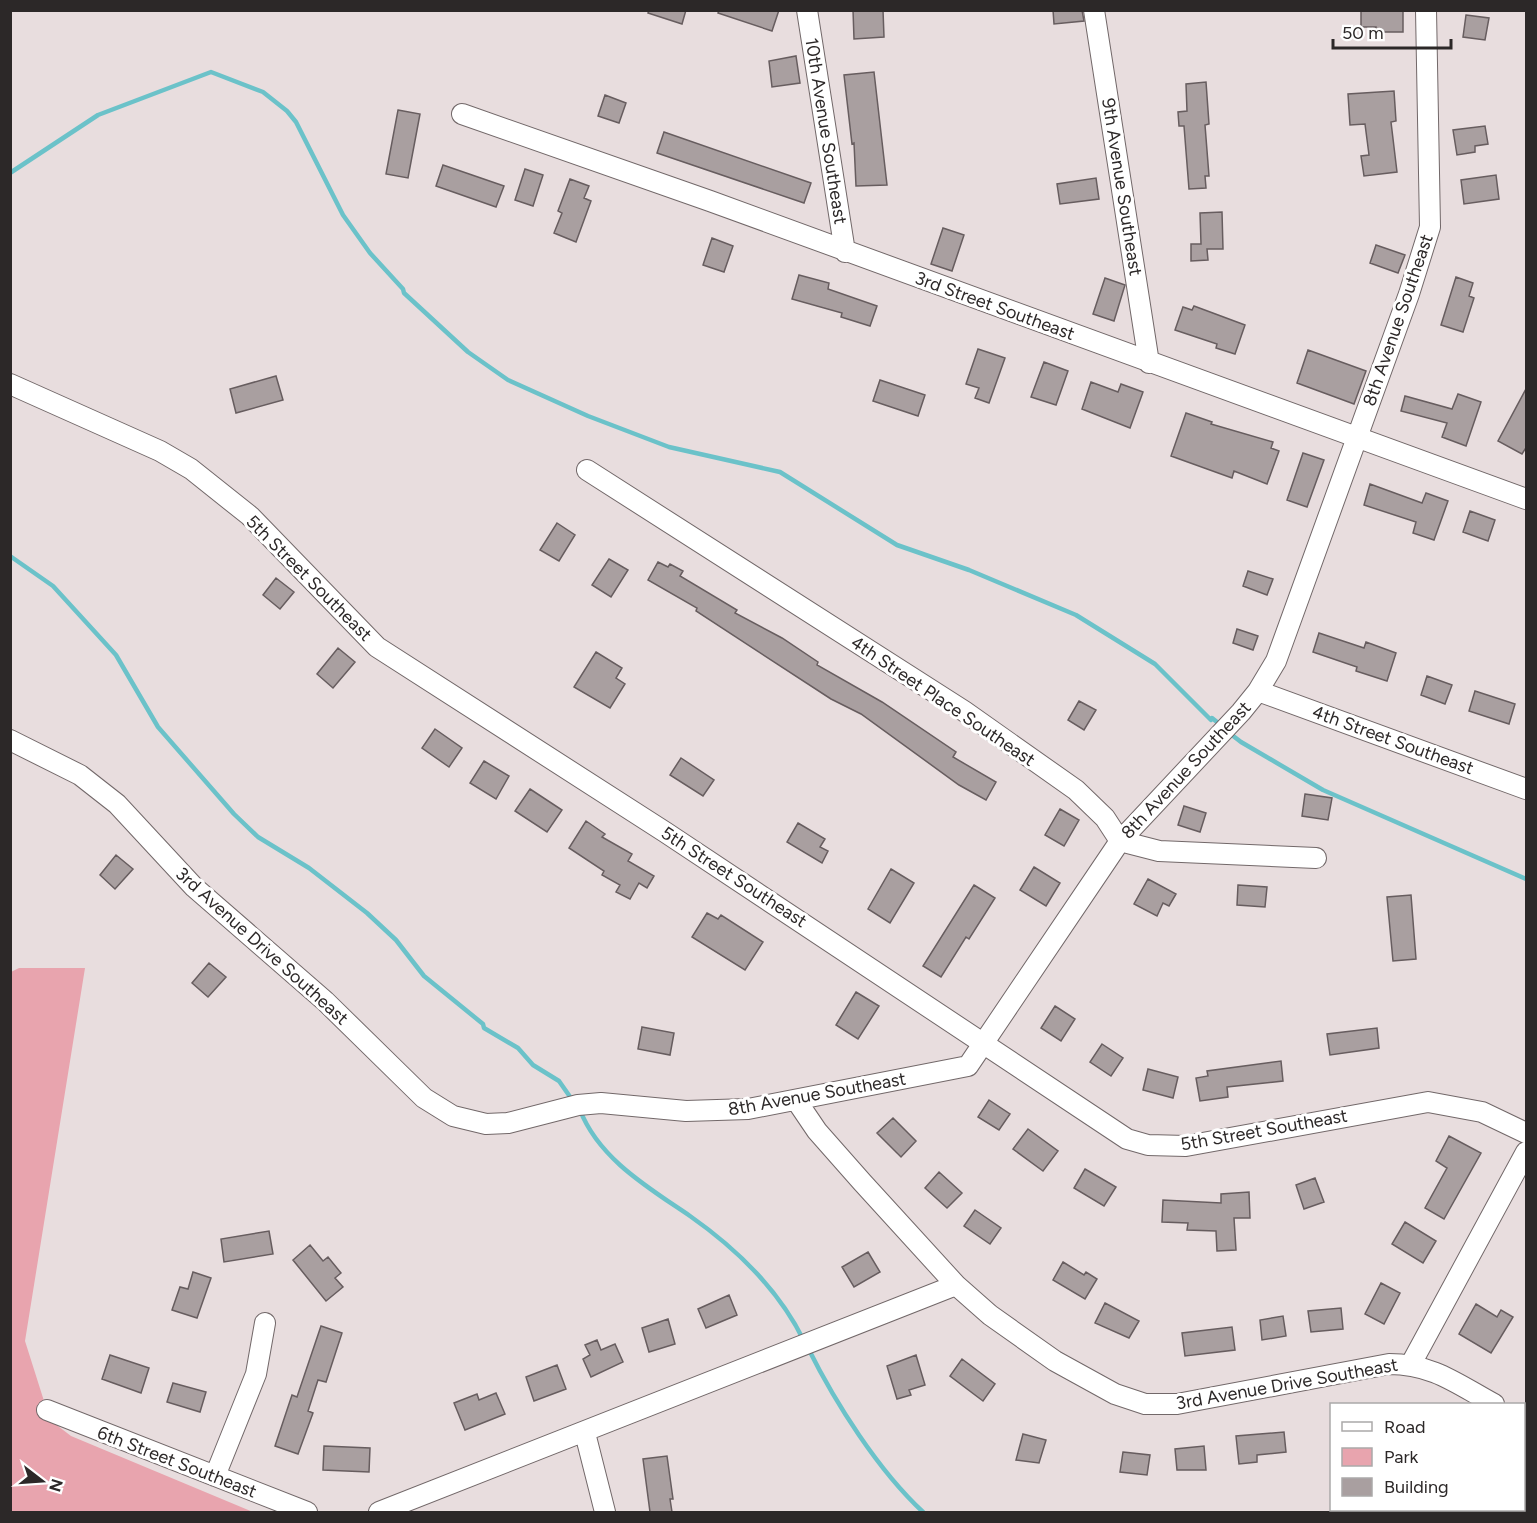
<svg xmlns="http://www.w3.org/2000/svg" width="1537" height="1523" viewBox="0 0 1537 1523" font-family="Figtree,sans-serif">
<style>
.green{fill:#e8a4ae}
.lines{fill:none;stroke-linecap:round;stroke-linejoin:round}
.stream{stroke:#6bc2c9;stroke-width:4.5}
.building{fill:#a99fa0;stroke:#675d5f;stroke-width:1.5}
.minor-casing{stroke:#726869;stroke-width:22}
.minor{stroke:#fff;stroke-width:20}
.labels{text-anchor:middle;stroke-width:6;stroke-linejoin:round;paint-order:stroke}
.street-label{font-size:18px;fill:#2c2828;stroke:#fff}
</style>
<rect width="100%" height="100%" fill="#e8ddde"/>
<path class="green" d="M 19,968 L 85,968 L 25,1341 L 50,1420 L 71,1436 L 253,1512 L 11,1512 L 11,972 Z"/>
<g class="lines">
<path class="stream" d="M 10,173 L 98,115 L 211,72 L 263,92 L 287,111 L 296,122 L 343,215 L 370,253 L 403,289 L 404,293 L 468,352 L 508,380 L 588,416 L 669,447 L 780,472 L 897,545 L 969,570 L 1076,615 L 1155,664 L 1211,720 L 1212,718 L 1222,726
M 10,556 L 53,586 L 116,655 L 158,727 L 234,814 L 258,837 L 309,868 L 367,913 L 396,940 L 424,976 L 483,1024 L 484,1028 L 518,1048 L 533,1065 L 559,1081 L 573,1101
M 1228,732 L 1241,742 L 1323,790 L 1526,879
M 580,1110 C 599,1159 649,1188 690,1216 C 737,1249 779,1290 804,1341
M 808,1348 C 836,1404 878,1470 923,1512"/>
</g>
<path class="building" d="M 649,10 L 686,10 L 682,24 L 648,13 Z
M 719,10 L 779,10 L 772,31 L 718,13 Z
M 853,10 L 883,10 L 884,37 L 854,39 Z
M 1053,10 L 1082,10 L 1084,21 L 1054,24 Z
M 1361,10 L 1403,10 L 1403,32 L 1376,32 L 1376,27 L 1361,27 Z
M 1466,15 L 1489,18 L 1485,40 L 1463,37 Z
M 796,56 L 800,83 L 772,87 L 769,61 Z
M 874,72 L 887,185 L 856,186 L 854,143 L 852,144 L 844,75 Z
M 1206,82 L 1209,124 L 1205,125 L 1209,176 L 1205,176 L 1206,188 L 1189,189 L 1184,126 L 1179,126 L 1178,112 L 1187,111 L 1186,84 Z
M 1394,91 L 1396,121 L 1391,122 L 1397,172 L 1364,176 L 1361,156 L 1369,155 L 1365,124 L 1350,125 L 1348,94 Z
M 605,95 L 626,103 L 619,123 L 598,116 Z
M 398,110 L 420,114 L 408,178 L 386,174 Z
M 1485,126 L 1488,144 L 1475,146 L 1475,152 L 1457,155 L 1453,130 Z
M 664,132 L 811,183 L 804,203 L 657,153 Z
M 443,165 L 504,186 L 496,207 L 436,186 Z
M 525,169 L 543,175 L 533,206 L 515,200 Z
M 1496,175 L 1499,199 L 1464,204 L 1461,180 Z
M 1096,178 L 1099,199 L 1060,204 L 1057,184 Z
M 570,179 L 589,186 L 584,198 L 591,201 L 576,242 L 554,233 L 562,213 L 558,211 Z
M 1222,212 L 1223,249 L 1207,249 L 1208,260 L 1191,261 L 1191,244 L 1201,244 L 1200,213 Z
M 943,228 L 964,235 L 952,271 L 931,264 Z
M 712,238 L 733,246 L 724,272 L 703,265 Z
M 1376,245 L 1405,255 L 1398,273 L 1370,263 Z
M 799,275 L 829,283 L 828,289 L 877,306 L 870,326 L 841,317 L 842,313 L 792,299 Z
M 1456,277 L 1473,283 L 1469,296 L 1474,298 L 1463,332 L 1441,325 Z
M 1105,278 L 1125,285 L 1114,321 L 1093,314 Z
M 1194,306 L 1245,325 L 1235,354 L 1216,348 L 1217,344 L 1175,330 L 1183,307 L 1192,310 Z
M 978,349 L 1005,358 L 989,403 L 975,398 L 979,388 L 966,384 Z
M 1308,350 L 1366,371 L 1354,404 L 1297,383 Z
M 1044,362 L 1068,371 L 1056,405 L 1031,397 Z
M 276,376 L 283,400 L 236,413 L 230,389 Z
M 880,380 L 925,395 L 918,416 L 873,401 Z
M 1091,382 L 1118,392 L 1121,384 L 1143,392 L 1130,428 L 1082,409 Z
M 1527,387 L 1527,446 L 1522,454 L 1498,441 Z
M 1458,394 L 1481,402 L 1466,446 L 1442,437 L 1447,423 L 1401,411 L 1405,396 L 1452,409 Z
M 1186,413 L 1212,422 L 1211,424 L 1273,442 L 1271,448 L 1279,451 L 1267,484 L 1234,471 L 1232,478 L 1171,456 Z
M 1303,453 L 1324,460 L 1307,507 L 1287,500 Z
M 1370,484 L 1422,503 L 1426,493 L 1448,501 L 1434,540 L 1413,533 L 1416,522 L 1364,505 Z
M 1470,511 L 1495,520 L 1488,541 L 1463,532 Z
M 557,523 L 575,535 L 559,561 L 540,550 Z
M 609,559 L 628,570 L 611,597 L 592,585 Z
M 658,562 L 668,567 L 670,564 L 683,571 L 680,576 L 737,610 L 735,613 L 782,638 L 818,662 L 817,665 L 882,702 L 956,752 L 953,757 L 996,782 L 986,800 L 959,785 L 861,714 L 831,699 L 696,611 L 697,608 L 648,580 Z
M 1248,571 L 1273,579 L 1267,595 L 1243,586 Z
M 276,578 L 294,592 L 280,609 L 263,595 Z
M 1237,629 L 1258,636 L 1253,650 L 1233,643 Z
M 1319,633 L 1364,648 L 1366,642 L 1396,653 L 1387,681 L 1356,671 L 1357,667 L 1313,652 Z
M 338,648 L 355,662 L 333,688 L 317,674 Z
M 596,652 L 622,668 L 616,678 L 625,684 L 610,708 L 574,687 Z
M 1427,676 L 1452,685 L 1445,704 L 1421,695 Z
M 1475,691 L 1515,704 L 1509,724 L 1469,711 Z
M 1079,701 L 1096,710 L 1084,730 L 1068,720 Z
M 435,729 L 462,748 L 449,767 L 422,748 Z
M 681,758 L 714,780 L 703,796 L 670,775 Z
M 484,761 L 509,776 L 496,799 L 470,783 Z
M 530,789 L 562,810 L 547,832 L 515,811 Z
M 1305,794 L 1332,798 L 1328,820 L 1302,816 Z
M 1184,806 L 1206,813 L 1200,832 L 1178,825 Z
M 1060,809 L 1079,820 L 1064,846 L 1045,835 Z
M 586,821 L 605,834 L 602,837 L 632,854 L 628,861 L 654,876 L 647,888 L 639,883 L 630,899 L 616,892 L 620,885 L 602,875 L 604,871 L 569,848 Z
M 798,823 L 825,839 L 820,847 L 828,851 L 822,863 L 787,842 Z
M 116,855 L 133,869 L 115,889 L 100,875 Z
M 1034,867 L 1060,883 L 1046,906 L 1020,890 Z
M 891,869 L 914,883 L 890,923 L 868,909 Z
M 1148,879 L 1176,894 L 1169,906 L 1163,903 L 1157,916 L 1134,904 Z
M 974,885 L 995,898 L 969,939 L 966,937 L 941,977 L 923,966 Z
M 1238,885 L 1267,887 L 1265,907 L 1237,905 Z
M 1411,895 L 1416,959 L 1393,961 L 1387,897 Z
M 707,913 L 718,919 L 721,915 L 763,942 L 745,970 L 692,937 Z
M 209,963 L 226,977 L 208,997 L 192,983 Z
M 856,992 L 879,1006 L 858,1039 L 836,1025 Z
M 1055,1006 L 1075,1019 L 1061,1041 L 1041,1028 Z
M 642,1027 L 674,1033 L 670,1055 L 638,1049 Z
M 1377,1028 L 1379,1048 L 1330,1055 L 1327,1034 Z
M 1102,1044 L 1123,1058 L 1111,1076 L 1090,1062 Z
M 1281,1061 L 1283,1081 L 1227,1087 L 1228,1097 L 1200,1101 L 1196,1078 L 1208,1076 L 1207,1071 Z
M 1148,1069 L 1178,1077 L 1173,1098 L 1143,1090 Z
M 989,1100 L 1010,1114 L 999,1130 L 978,1117 Z
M 893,1118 L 916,1141 L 901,1157 L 877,1133 Z
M 1028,1129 L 1058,1151 L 1043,1171 L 1013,1149 Z
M 1449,1136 L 1481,1153 L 1444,1219 L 1425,1208 L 1447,1168 L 1436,1161 Z
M 1085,1169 L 1116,1187 L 1104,1206 L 1074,1188 Z
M 939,1172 L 962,1193 L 947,1208 L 925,1188 Z
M 1315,1178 L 1324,1202 L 1304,1209 L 1296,1185 Z
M 1249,1192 L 1250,1218 L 1234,1218 L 1236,1250 L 1217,1251 L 1216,1231 L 1187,1230 L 1188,1223 L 1162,1222 L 1163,1200 L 1221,1203 L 1221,1194 Z
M 975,1210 L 1001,1228 L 990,1244 L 964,1226 Z
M 1405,1222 L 1436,1241 L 1423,1263 L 1392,1244 Z
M 269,1231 L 273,1254 L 224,1262 L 221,1239 Z
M 310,1245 L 323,1261 L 328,1257 L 341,1273 L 335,1278 L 343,1287 L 326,1301 L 293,1260 Z
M 868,1252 L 880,1272 L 854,1287 L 842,1267 Z
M 1063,1262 L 1084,1275 L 1086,1272 L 1097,1279 L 1085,1299 L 1053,1280 Z
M 193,1272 L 211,1278 L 197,1318 L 172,1310 L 180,1287 L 188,1289 Z
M 1381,1283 L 1400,1293 L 1384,1324 L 1365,1314 Z
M 729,1295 L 737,1315 L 706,1328 L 698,1309 Z
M 1105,1303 L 1139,1321 L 1129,1338 L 1095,1323 Z
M 1476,1304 L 1497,1317 L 1501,1310 L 1513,1317 L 1491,1353 L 1459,1334 Z
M 1341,1308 L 1343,1329 L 1311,1332 L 1308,1311 Z
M 1283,1316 L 1286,1336 L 1262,1340 L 1260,1320 Z
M 668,1319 L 675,1344 L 649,1352 L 642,1328 Z
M 321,1326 L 342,1333 L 326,1382 L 318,1380 L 308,1411 L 313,1413 L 298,1454 L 275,1446 L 292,1395 L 297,1397 Z
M 1232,1327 L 1235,1350 L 1185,1356 L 1182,1333 Z
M 597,1340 L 601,1350 L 615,1344 L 623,1362 L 591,1377 L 583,1359 L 590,1355 L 585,1345 Z
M 110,1355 L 149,1368 L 141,1393 L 102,1379 Z
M 916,1355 L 925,1385 L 909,1390 L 911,1395 L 897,1399 L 887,1366 Z
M 962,1359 L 995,1384 L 983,1401 L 950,1376 Z
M 557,1365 L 566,1389 L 534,1401 L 526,1377 Z
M 173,1383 L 206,1392 L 200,1412 L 167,1402 Z
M 496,1393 L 505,1414 L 465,1430 L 454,1403 L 477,1394 L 479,1400 Z
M 1284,1432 L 1286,1452 L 1257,1455 L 1257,1462 L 1239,1464 L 1236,1436 Z
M 1023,1434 L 1046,1440 L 1039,1463 L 1016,1460 Z
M 324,1446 L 370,1448 L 369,1472 L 323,1470 Z
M 1204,1446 L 1206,1470 L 1177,1470 L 1175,1449 Z
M 1123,1452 L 1150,1455 L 1147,1475 L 1120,1472 Z
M 667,1456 L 673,1499 L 670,1499 L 672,1512 L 650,1512 L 643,1459 Z"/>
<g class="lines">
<g class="minor-casing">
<path id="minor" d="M 807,10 L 845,252
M 1094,10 L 1149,363
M 462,114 L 710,201 L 1526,499
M 10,384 L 160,451 L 191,469 L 250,516 L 377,647 L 665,832 L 1127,1139 L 1148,1145 L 1186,1146 L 1428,1102 L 1482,1112 L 1526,1133
M 587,470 L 964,711 L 1076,790 L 1105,818 L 1120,841 L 1159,851 L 1316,858
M 1258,691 L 1526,789
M 10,740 L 80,775 L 117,804 L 194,887 L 325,1001 L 424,1098 L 453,1116 L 486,1124 L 508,1123 L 578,1105 L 601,1103 L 686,1111 L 748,1109 L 968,1066 L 1120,841 L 1241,712 L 1258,691 L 1276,661 L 1409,294 L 1430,227 L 1426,10
M 796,1100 L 817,1131 L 862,1182 L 956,1285 L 990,1315 L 1055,1361 L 1115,1394 L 1145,1404 L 1177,1404 L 1389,1364 C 1433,1364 1457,1384 1494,1404
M 1411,1364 L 1526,1152
M 47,1410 L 307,1512
M 1524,1421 L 1526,1423
M 585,1433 L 605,1512
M 215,1476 L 256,1374 L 265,1323
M 379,1512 L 956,1285"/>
</g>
<use href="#minor" class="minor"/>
</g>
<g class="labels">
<g class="street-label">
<text transform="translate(826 131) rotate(81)" y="6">10th Avenue Southeast</text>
<text transform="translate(1122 187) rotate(81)" y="6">9th Avenue Southeast</text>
<text transform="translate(995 306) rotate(20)" y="6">3rd Street Southeast</text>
<text transform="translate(1398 320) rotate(-71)" y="6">8th Avenue Southeast</text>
<text transform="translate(309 578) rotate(45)" y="6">5th Street Southeast</text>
<text transform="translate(943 701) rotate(34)" y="6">4th Street Place Southeast</text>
<text transform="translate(1393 740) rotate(20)" y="6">4th Street Southeast</text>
<text transform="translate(1186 770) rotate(-47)" y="6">8th Avenue Southeast</text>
<text transform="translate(734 877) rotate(33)" y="6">5th Street Southeast</text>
<text transform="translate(262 946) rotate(42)" y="6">3rd Avenue Drive Southeast</text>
<text transform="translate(817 1094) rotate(-10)" y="6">8th Avenue Southeast</text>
<text transform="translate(1264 1130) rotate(-10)" y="6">5th Street Southeast</text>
<text transform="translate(1287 1384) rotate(-10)" y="6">3rd Avenue Drive Southeast</text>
<text transform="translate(177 1462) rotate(21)" y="6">6th Street Southeast</text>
</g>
</g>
<rect width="1537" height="1523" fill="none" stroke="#2c2828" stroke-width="24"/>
<rect x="1330" y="1403" width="195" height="108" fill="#ffffff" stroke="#aba9a9" stroke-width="1.5"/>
<rect x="1342" y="1422" width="30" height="9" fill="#ffffff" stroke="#aba9a9" stroke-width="1.5"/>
<text x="1384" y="1433" font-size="18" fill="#2c2828">Road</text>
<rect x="1342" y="1448" width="30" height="18" fill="#e8a4ae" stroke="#aba9a9" stroke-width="1.5"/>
<text x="1384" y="1463" font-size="18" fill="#2c2828">Park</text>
<rect x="1342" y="1478" width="30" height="18" fill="#a99fa0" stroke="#aba9a9" stroke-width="1.5"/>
<text x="1384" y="1493" font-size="18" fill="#2c2828">Building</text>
<g transform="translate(42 1481) rotate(107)" stroke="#ffffff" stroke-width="4.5" paint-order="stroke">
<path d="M0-4.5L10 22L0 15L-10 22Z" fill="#2c2828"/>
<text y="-9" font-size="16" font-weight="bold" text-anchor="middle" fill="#2c2828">N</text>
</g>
<path d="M1333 39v9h118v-9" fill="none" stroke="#2c2828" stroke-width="3"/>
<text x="1342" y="39" font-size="18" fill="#2c2828" stroke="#ffffff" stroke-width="4.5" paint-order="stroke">50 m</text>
</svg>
